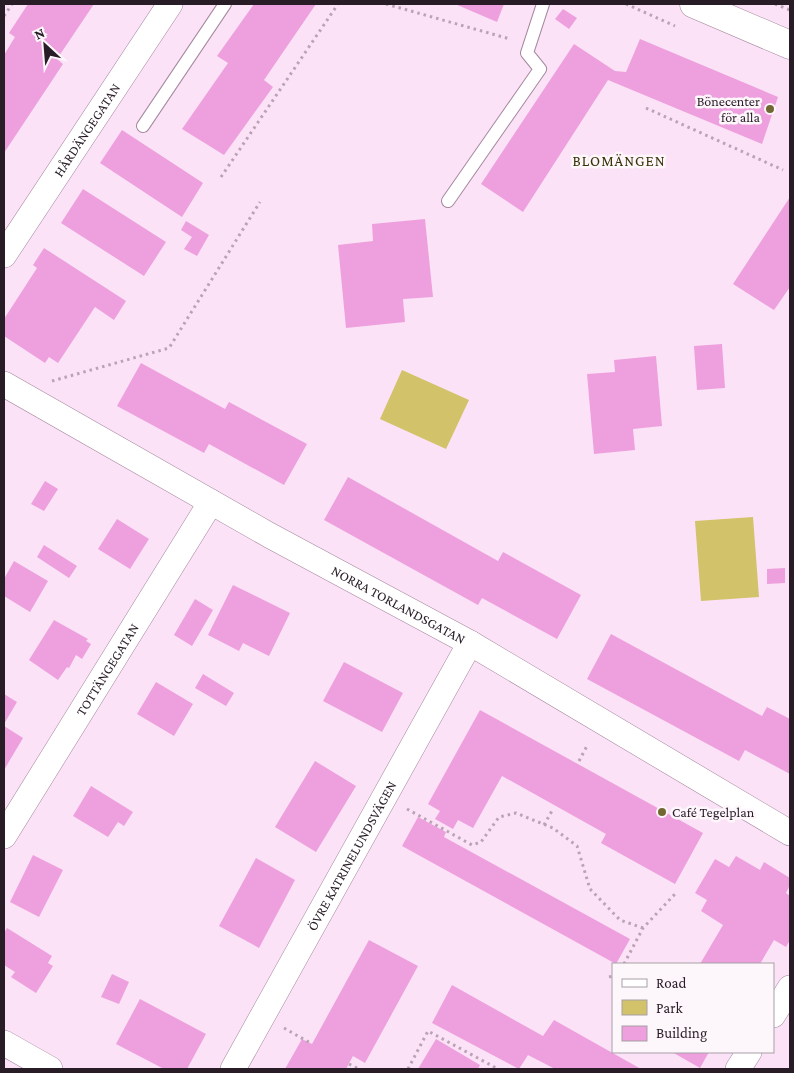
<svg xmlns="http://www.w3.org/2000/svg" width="794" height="1073" viewBox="0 0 794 1073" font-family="'Crimson Pro',serif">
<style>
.green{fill:#d2c269}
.building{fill:#eda0dd}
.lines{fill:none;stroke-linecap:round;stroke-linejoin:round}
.service-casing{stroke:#a5889e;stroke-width:14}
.minor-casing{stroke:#a5889e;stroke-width:26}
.tertiary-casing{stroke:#a5889e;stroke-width:29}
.path{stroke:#b9a3b4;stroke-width:3;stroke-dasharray:2.5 4;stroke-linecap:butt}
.service{stroke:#fff;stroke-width:12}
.minor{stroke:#fff;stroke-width:25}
.tertiary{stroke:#fff;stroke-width:28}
.poi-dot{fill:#706733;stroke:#fdf6fb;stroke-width:2}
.labels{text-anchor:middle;stroke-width:5;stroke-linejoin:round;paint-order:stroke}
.poi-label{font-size:14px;fill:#281d26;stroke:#fdf6fb;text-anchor:end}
.street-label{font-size:14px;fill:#281d26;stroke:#fdf6fb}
.neighbourhood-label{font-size:15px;letter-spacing:1px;fill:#383106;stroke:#fdf6fb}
</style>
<rect width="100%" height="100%" fill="#fce2f6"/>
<path class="green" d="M 402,370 L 469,400 L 446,449 L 380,419 Z
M 753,517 L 759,597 L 701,601 L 695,521 Z"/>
<path class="building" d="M 28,4 L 94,4 L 57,59 L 63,64 L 4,153 L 4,55 L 15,37 L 9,33 Z
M 254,4 L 316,4 L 264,80 L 273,87 L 224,155 L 182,129 L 228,63 L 217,56 Z
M 455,4 L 504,4 L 497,22 Z
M 563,9 L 577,18 L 569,29 L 555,19 Z
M 640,39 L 778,97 L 762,144 L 608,80 L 523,212 L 481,184 L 574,44 L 615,71 L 626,72 Z
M 122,130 L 203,183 L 182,217 L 100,163 Z
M 83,189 L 166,242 L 144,276 L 61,223 Z
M 790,197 L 790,287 L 774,310 L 733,284 Z
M 425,219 L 433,297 L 403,299 L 405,322 L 346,328 L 338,245 L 373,241 L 372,224 Z
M 186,221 L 209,235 L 197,256 L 184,249 L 192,237 L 181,230 Z
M 44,248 L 126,301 L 114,320 L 95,307 L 58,363 L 49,357 L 45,363 L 4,336 L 4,319 L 37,268 L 33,265 Z
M 722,344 L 725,388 L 697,390 L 694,346 Z
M 656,356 L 662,426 L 633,429 L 635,450 L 594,454 L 587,374 L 615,372 L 614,360 Z
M 141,363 L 225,409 L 229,402 L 307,444 L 284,485 L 209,444 L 204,453 L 117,406 Z
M 348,477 L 498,561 L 503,552 L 581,595 L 557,639 L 482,598 L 478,605 L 324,520 Z
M 45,481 L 58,489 L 44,511 L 31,504 Z
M 117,519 L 149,539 L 130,569 L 98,549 Z
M 44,545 L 77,566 L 69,578 L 37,557 Z
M 14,561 L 48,581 L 30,612 L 4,596 L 4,579 Z
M 785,568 L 785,583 L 767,584 L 767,569 Z
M 233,585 L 290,613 L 269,656 L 243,643 L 239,651 L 208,635 Z
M 195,599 L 213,610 L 192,646 L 174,635 Z
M 54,620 L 88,639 L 86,641 L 91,644 L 82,659 L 76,655 L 69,668 L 67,667 L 58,680 L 29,660 Z
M 611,634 L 762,716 L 767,707 L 790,719 L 790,774 L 745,750 L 739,761 L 587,679 Z
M 344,662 L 403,693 L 382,732 L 323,701 Z
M 203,674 L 234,693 L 226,706 L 195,688 Z
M 156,682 L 193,704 L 174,736 L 137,714 Z
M 4,694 L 17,702 L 4,724 Z
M 480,710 L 703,833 L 675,884 L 601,843 L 606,834 L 502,776 L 473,828 L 458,820 L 453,829 L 435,819 L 440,811 L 428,804 Z
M 4,726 L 23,738 L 4,770 Z
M 315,761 L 356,786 L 316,852 L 275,827 Z
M 91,786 L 133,812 L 124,826 L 118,822 L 108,837 L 73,816 Z
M 418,817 L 446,832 L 444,837 L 630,939 L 616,964 L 402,846 Z
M 33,855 L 63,870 L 39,917 L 10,902 Z
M 736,856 L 760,870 L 764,862 L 790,878 L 790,885 L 786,893 L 790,896 L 790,940 L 786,947 L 774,940 L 760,964 L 700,964 L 723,925 L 701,911 L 707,900 L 695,893 L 715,859 L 729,867 Z
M 256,858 L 295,880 L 259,948 L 219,926 Z
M 7,928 L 52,956 L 48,963 L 53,966 L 36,993 L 11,977 L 15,972 L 4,965 L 4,933 Z
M 369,940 L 418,966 L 365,1063 L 353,1056 L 346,1069 L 285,1069 L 302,1039 L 312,1044 Z
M 112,974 L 129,982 L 119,1004 L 101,997 Z
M 452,985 L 543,1036 L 554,1020 L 641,1069 L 555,1069 L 528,1055 L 519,1069 L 432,1023 Z
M 140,999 L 206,1034 L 187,1069 L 164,1069 L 116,1044 Z
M 436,1039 L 480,1065 L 478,1069 L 418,1069 Z
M 672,1052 L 709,1052 L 700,1068 Z"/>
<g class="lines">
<g class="service-casing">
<path id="service" d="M 143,126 L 225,4
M 448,201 L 540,69 L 527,53 L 543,4"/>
</g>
<g class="minor-casing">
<g id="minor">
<path id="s1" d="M 4,255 L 170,4"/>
<path id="s2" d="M 4,384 L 269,535 L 470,643 L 790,833"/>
<path id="s3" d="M 4,836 L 211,502"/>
<path d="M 773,1015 L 790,988"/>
<path d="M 4,1043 L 50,1069"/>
<path id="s4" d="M 233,1069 L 470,643"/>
<path d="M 738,1069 L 749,1052"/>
</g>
</g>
<g class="tertiary-casing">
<path id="tertiary" d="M 694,4 L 790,45"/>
</g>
<path class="path" d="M 386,4 L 510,39
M 626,4 L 675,26
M 775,4 L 790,10
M 4,16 L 12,4
M 646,108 L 783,170
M 221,177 L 338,4
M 52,381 L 169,348 L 260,202
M 579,761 L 588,744
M 407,809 L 472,845 L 481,842 L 499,817 L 516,813 L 553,828 L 577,846 L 590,889 L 620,920 L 643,928
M 544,825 L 553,809
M 624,964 L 643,928 L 675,894
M 609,977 L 613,976
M 284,1028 L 312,1044
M 349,1064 L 359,1069
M 408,1069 L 428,1031 L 498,1069"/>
<use href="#service" class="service"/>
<use href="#minor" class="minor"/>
<use href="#tertiary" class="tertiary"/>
</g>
<g class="poi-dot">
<circle cx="770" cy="109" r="5"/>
<circle cx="662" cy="812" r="5"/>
</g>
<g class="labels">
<g class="poi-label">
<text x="760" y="106">Bönecenter<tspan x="760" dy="16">för alla</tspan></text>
<text x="672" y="817" text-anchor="start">Café Tegelplan</text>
</g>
<g class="street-label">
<text dy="5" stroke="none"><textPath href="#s1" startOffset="150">HÅRDÄNGEGATAN</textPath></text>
<text dy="5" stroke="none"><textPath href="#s2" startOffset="452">NORRA TORLANDSGATAN</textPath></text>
<text dy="5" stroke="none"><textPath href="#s3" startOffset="196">TOTTÄNGEGATAN</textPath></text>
<text dy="5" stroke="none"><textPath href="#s4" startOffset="244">ÖVRE KATRINELUNDSVÄGEN</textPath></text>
</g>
<g class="neighbourhood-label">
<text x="619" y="166">BLOMÄNGEN</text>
</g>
</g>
<rect width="794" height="1073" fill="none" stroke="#281d26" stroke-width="10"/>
<rect x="612" y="963" width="162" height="90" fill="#fdf6fb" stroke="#a89fa6"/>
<rect x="622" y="979" width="25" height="8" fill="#ffffff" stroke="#a89fa6"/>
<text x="656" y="988" font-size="15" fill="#281d26">Road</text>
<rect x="622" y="1000" width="25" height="15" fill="#d2c269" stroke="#a89fa6"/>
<text x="656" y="1013" font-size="15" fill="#281d26">Park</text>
<rect x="622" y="1026" width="25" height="15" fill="#eda0dd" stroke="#a89fa6"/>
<text x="656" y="1038" font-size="15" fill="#281d26">Building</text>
<g transform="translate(45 45) rotate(334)" stroke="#fdf6fb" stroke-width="4" paint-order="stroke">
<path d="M0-4L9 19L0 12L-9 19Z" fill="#281d26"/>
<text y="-8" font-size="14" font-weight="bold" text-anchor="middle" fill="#281d26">N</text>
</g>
</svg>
